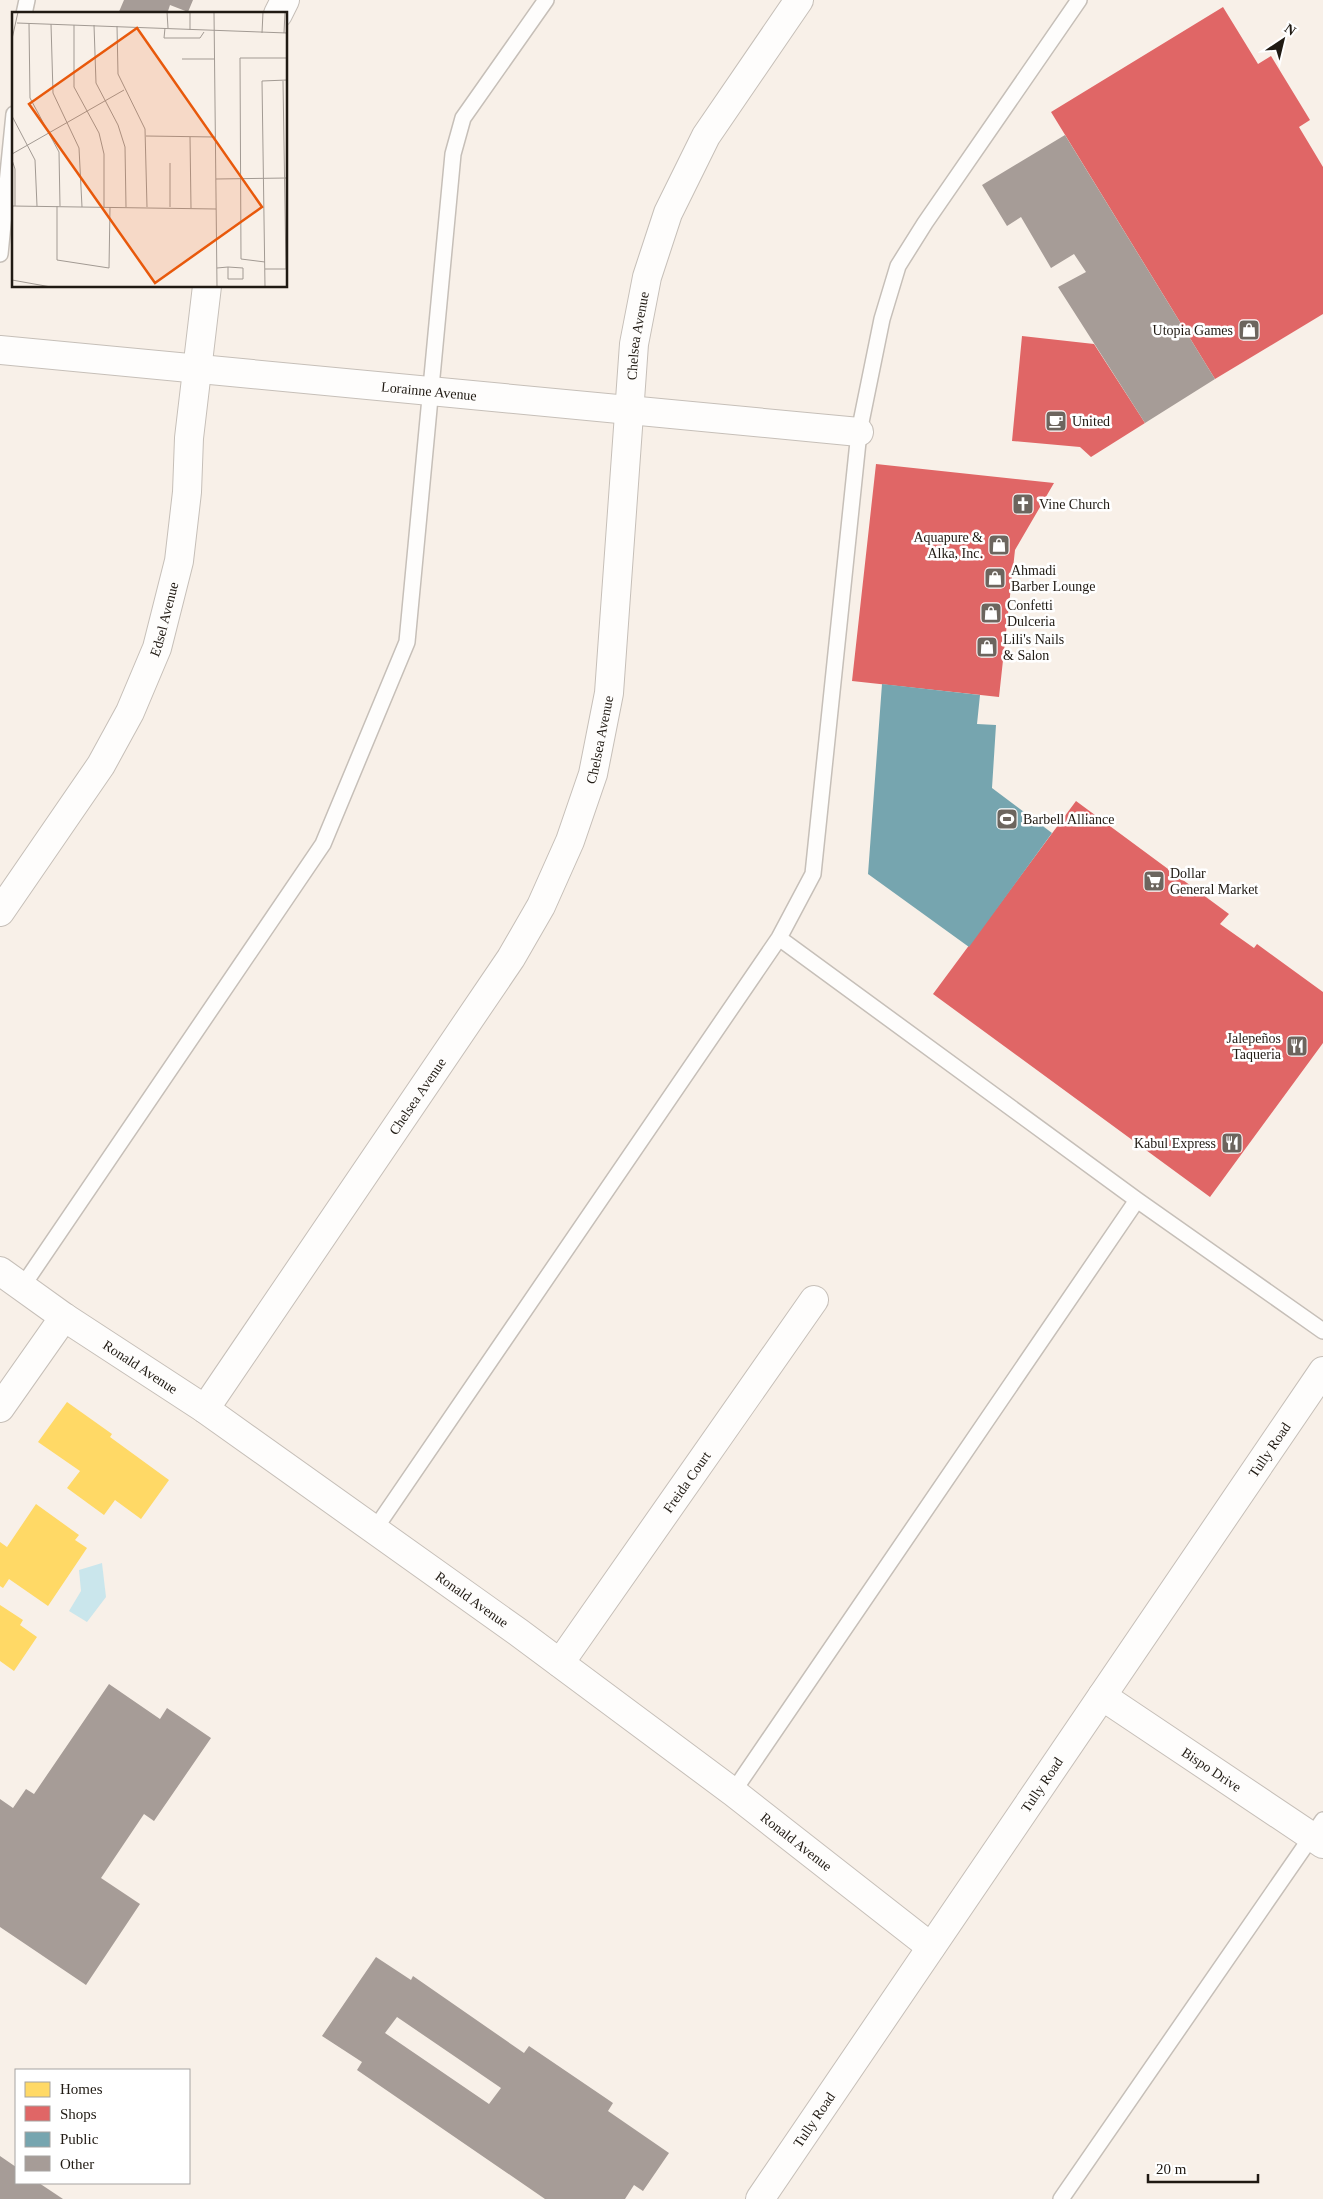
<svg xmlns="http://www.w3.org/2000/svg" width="1323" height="2199" viewBox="0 0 1323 2199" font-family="'Times New Roman',serif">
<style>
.water{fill:#cae6ec}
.homes{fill:#ffd966}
.shops{fill:#e06666}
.public{fill:#76a5af}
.building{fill:#a69c97;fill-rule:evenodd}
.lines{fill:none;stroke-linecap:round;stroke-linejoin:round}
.lane-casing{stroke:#c6bfb8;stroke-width:18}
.street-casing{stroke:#c6bfb8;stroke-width:30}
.secondary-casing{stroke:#c6bfb8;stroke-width:30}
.lane{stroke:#fefdfc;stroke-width:15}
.street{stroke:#fefdfc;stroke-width:28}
.secondary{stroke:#fefdfc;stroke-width:28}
.labels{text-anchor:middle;stroke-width:5;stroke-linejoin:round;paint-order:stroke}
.poi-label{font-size:14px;fill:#201a13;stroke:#fff;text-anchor:start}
.street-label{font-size:14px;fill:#201a13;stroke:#fff}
.inset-road{fill:none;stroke:#a29a93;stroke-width:1}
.view{fill:#e8590c;fill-opacity:0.15;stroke:#e8590c;stroke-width:2.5}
.inset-edge{fill:none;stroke:#201a13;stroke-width:2.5}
</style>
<rect width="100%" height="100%" fill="#f8f0e8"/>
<path class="water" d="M 102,1563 L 106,1597 L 87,1622 L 69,1611 L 81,1591 L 79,1570 Z"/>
<path class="homes" d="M 67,1402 L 112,1434 L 110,1437 L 169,1480 L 141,1519 L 115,1500 L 104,1515 L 67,1488 L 80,1471 L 38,1442 Z
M 36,1504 L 79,1535 L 75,1540 L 87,1548 L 48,1606 L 9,1579 L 3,1588 L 0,1586 L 0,1542 L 7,1547 Z
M 0,1605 L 23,1620 L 20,1625 L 37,1637 L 14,1671 L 0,1661 Z"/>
<path class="shops" d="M 1223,7 L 1258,64 L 1271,56 L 1310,120 L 1299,127 L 1323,167 L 1323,314 L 1215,379 L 1051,112 Z
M 1022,336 L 1094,344 L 1145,423 L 1091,457 L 1080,447 L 1012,441 Z
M 876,464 L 1054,483 L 1015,550 L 999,697 L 852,681 Z
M 1076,801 L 1229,914 L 1220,924 L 1254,948 L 1257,944 L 1323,992 L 1323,1043 L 1210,1197 L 933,994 Z"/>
<path class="public" d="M 882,684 L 980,695 L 977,724 L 996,725 L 992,788 L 1052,833 L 969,947 L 868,874 Z"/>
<path class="building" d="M 124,0 L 193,0 L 188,12 L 170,5 L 167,14 L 118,14 Z
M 1065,135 L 1215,379 L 1145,423 L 1058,287 L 1086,272 L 1074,254 L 1051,268 L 1021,217 L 1007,226 L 982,185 Z
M 109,1684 L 160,1719 L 167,1708 L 211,1738 L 154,1821 L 144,1814 L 101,1878 L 140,1904 L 86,1985 L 0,1927 L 0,1799 L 13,1808 L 26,1789 L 34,1794 Z
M 376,1957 L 411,1980 L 413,1976 L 524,2053 L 529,2046 L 613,2103 L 608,2111 L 669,2153 L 643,2191 L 634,2185 L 625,2199 L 545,2199 L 357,2070 L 362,2062 L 322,2036 ZM 397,2017 L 501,2088 L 489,2104 L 385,2033 Z
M 0,2156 L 16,2167 L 16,2183 L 39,2183 L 63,2199 L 0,2199 Z"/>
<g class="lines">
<g class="lane-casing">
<path id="lane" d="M 24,14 L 27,0
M 0,254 L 14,114
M 779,938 L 1137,1200 L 1323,1331
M 22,1287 L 323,844 L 407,642 L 453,154 L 463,118 L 546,0
M 375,1529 L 779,938 L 813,874 L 859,432 L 882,319 L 898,266 L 925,223 L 1079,0
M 733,1792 L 1137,1200
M 1061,2199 L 1323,1820"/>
</g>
<g class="street-casing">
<g id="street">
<path d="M 278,14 L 285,0"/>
<path id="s1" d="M 0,350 L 859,432"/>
<path id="s2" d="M 0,912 L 101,765 L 130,712 L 157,648 L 179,561 L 187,492 L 189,438 L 207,286"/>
<path id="s3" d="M 0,1271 L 64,1317 L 205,1409 L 518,1632 L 733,1792 L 931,1947"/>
<path d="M 0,1408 L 64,1317"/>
<path id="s4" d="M 205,1409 L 511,958 L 541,906 L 570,841 L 593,774 L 609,693 L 634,344 L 647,277 L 668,213 L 706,136 L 799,0"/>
<path id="s5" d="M 560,1663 L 814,1300"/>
<path id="s6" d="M 1102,1696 L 1323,1844"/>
</g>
</g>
<g class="secondary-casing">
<g id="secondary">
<path id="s7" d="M 760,2199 L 1323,1371"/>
</g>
</g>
<use href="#lane" class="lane"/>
<use href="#street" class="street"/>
<use href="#secondary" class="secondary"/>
</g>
<defs>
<g id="shop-square" transform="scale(1.125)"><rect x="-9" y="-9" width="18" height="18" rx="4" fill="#6c655e" stroke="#fff"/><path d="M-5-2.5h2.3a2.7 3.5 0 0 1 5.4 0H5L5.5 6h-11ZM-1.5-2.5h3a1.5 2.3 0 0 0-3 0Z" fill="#fff"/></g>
<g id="cafe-square" transform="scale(1.125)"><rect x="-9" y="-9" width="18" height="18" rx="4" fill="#6c655e" stroke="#fff"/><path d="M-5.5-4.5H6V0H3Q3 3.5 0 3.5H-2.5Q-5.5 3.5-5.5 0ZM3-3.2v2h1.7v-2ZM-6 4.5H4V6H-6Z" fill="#fff"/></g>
<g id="church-square" transform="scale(1.125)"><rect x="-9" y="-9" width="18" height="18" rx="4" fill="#6c655e" stroke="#fff"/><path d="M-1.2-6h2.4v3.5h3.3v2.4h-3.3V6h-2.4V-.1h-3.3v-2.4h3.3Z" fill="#fff"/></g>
<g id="stadium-square" transform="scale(1.125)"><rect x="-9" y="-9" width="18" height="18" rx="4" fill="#6c655e" stroke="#fff"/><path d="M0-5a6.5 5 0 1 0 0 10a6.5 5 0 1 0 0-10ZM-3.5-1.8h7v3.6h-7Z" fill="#fff"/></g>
<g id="supermarket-square" transform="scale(1.125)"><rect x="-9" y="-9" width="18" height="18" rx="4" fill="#6c655e" stroke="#fff"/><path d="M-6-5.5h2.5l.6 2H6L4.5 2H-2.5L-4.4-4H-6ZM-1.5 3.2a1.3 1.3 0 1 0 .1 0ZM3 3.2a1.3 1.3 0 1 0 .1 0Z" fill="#fff"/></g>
<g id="restaurant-square" transform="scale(1.125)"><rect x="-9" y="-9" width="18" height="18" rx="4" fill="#6c655e" stroke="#fff"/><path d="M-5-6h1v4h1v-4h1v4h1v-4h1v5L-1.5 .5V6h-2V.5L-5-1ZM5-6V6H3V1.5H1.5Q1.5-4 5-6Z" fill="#fff"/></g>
</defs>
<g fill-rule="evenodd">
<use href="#shop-square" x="1249" y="330"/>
<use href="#cafe-square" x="1056" y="421"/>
<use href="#church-square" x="1023" y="504"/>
<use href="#shop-square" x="999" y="545"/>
<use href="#shop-square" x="995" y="578"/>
<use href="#shop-square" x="991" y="613"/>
<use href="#shop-square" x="987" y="647"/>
<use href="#stadium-square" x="1007" y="819"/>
<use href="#supermarket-square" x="1154" y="881"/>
<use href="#restaurant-square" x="1297" y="1046"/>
<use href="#restaurant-square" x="1232" y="1143"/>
</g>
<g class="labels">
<g class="poi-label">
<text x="1233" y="335" text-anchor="end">Utopia Games</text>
<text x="1072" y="426">United</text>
<text x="1039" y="509">Vine Church</text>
<text x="983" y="542" text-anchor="end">Aquapure &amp;<tspan x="983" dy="16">Alka, Inc.</tspan></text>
<text x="1011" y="575">Ahmadi<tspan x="1011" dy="16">Barber Lounge</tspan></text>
<text x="1007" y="610">Confetti<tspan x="1007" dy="16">Dulceria</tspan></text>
<text x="1003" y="644">Lili's Nails<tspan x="1003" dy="16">&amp; Salon</tspan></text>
<text x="1023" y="824">Barbell Alliance</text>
<text x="1170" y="878">Dollar<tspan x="1170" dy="16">General Market</tspan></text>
<text x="1281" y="1043" text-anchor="end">Jalepeños<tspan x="1281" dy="16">Taqueria</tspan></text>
<text x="1216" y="1148" text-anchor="end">Kabul Express</text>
</g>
<g class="street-label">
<text dy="5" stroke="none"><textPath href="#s4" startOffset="1188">Chelsea Avenue</textPath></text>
<text dy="5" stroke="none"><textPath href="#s1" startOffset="431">Lorainne Avenue</textPath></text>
<text dy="5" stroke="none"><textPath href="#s2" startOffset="338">Edsel Avenue</textPath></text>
<text dy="5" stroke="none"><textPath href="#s4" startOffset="782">Chelsea Avenue</textPath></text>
<text dy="5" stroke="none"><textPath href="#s4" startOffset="378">Chelsea Avenue</textPath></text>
<text dy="5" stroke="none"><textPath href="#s3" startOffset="170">Ronald Avenue</textPath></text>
<text dy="5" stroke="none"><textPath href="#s7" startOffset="906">Tully Road</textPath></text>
<text dy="5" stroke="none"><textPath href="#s5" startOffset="221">Freida Court</textPath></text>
<text dy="5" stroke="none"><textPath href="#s3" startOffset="575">Ronald Avenue</textPath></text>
<text dy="5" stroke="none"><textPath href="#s6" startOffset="132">Bispo Drive</textPath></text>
<text dy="5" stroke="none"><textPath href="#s7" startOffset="501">Tully Road</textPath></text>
<text dy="5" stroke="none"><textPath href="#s3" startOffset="980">Ronald Avenue</textPath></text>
<text dy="5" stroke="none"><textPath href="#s7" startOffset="96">Tully Road</textPath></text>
</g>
</g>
<g transform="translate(12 12)">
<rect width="275" height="275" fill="#f8f0e8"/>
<path class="inset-road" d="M 155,0 L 156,16M 178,0 L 178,18M 202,0 L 205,275M 5,11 L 275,21M 17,12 L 18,86 L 47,140 L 48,194M 39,12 L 41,81 L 67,136 L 70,195M 62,13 L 62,75 L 87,121 L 92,142 L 92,195M 82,13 L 84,71 L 106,113 L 113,135 L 114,195M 105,14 L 106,62 L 133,117 L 135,195M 153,16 L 152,26 L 188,26 L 192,20M 250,21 L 251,0M 272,21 L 273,0M 0,27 L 6,0M 170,47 L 203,47M 271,69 L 274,257M 0,104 L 23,148 L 25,194M 134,124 L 203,125M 178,125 L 179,196M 0,142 L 112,78M 0,148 L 3,157 L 3,194M 158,151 L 158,195M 204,167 L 275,166M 0,194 L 204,197M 45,194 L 45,248 L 97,256 L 98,195M 0,218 L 0,239M 253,250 L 229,247 L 228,46 L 275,46M 205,256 L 216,255 L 231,256 L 231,267 L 216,267 L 216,255M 253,257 L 275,257M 0,268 L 39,275M 253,275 L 250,69 L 275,68"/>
<path class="view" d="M 125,16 L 250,195 L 143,271 L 17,92 Z"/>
<rect width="275" height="275" class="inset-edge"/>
</g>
<rect x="15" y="2069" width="175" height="115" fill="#ffffff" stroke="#a6a3a1"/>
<rect x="25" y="2082" width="25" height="15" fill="#ffd966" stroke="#a6a3a1"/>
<text x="60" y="2094" font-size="15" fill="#201a13">Homes</text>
<rect x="25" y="2106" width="25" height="15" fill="#e06666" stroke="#a6a3a1"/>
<text x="60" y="2119" font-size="15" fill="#201a13">Shops</text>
<rect x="25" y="2132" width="25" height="15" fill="#76a5af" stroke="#a6a3a1"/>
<text x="60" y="2144" font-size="15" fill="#201a13">Public</text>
<rect x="25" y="2156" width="25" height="15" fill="#a69c97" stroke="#a6a3a1"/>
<text x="60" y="2169" font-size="15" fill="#201a13">Other</text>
<g transform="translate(1283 40) rotate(35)" stroke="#ffffff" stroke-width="4" paint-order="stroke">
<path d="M0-4L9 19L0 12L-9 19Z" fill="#201a13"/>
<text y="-8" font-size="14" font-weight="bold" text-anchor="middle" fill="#201a13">N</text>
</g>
<path d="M1148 2174v8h110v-8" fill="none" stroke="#201a13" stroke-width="2.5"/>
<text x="1156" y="2174" font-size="15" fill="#201a13" stroke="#ffffff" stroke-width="4" paint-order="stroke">20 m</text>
</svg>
